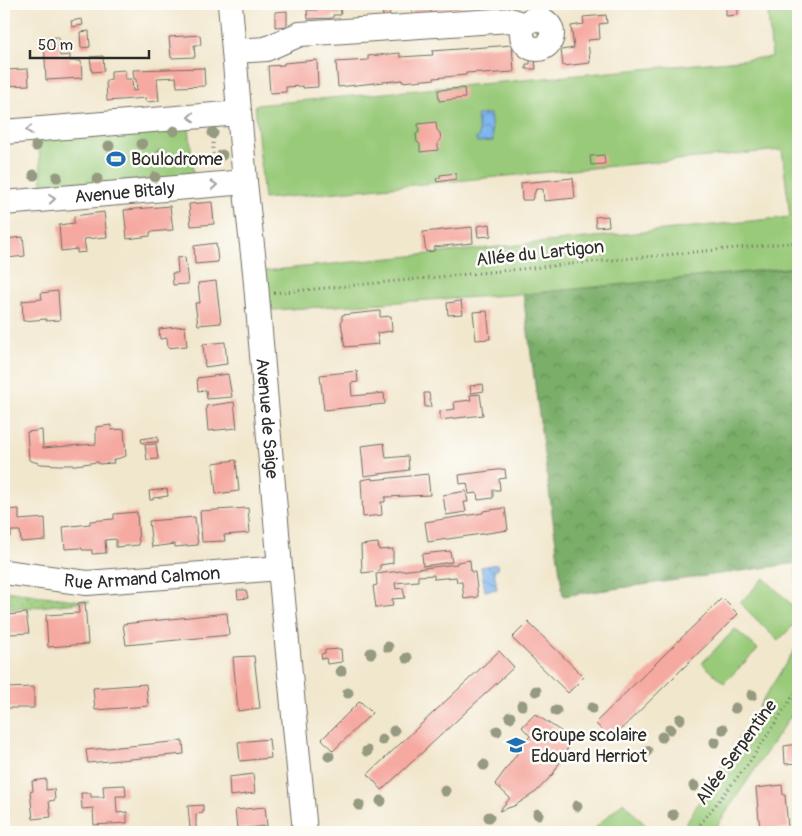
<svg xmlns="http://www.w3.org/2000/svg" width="802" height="836" viewBox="0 0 802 836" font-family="Pangolin,sans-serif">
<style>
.grass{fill:url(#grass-dots);stroke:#627a52}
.forest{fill:url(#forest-crowns);stroke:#526c4a}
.green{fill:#99ca79;stroke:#627a52}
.water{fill:url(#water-waves);stroke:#55708d}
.building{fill:#f5a9a0}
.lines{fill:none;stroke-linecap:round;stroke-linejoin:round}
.minor-casing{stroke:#706d64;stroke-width:26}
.path{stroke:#706d64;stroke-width:3;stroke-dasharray:1 4;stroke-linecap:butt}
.minor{stroke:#fff;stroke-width:24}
.tree{fill:#969a81}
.oneway{stroke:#a0a0a0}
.labels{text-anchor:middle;stroke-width:5;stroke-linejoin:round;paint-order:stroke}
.poi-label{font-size:18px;fill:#2b2b2b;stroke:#fdfcf7;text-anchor:start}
.street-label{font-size:18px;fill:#2b2b2b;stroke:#fdfcf7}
</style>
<defs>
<pattern id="grass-dots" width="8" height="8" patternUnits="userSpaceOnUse" patternTransform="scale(1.25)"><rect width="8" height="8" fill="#99ca79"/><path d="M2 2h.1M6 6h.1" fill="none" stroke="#7da463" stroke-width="1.8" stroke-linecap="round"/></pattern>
<pattern id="forest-crowns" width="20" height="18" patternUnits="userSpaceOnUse" patternTransform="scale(1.25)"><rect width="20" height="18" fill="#7aae69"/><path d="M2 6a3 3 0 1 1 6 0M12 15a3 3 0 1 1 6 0" fill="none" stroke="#648e57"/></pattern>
<pattern id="water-waves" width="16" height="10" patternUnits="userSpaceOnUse" patternTransform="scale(1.25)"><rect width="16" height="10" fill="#7fb6ef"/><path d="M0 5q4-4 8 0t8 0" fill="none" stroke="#6894c2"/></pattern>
</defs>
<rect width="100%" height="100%" fill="#fdfcf7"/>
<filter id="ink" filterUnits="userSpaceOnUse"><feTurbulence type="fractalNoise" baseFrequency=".02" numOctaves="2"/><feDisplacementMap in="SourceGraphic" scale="10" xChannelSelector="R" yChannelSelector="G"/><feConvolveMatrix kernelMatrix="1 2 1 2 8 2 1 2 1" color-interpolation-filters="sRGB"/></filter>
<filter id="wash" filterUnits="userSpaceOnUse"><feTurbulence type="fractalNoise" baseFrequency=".0096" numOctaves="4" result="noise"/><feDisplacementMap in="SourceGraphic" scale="20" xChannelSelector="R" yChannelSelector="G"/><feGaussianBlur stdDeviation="1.12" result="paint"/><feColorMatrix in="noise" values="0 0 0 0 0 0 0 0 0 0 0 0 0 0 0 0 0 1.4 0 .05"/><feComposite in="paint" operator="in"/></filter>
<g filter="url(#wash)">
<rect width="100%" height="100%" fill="#f1e7cd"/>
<path class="grass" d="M 4,591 L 90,602 L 4,610 Z"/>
<path class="forest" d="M 792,268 L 798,315 L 798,563 L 563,596 L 523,294 Z"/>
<path class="green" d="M 767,4 L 798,4 L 798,284 L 796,267 L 523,294 L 258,311 L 255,272 L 790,217 L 782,150 L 264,199 L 255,105 L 772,57 Z
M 189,126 L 194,181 L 43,195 L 38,138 Z
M 798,563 L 798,705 L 713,832 L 677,832 L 684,826 L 798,644 L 797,622 L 778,641 L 740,603 L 764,578 L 797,610 L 796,564 Z
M 735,629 L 758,649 L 724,683 L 702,663 Z
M 623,802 L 652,832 L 591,832 Z"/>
<path class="water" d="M 490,114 L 493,141 L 477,142 L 476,138 L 479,137 L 477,115 Z
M 497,564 L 498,569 L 494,570 L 497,589 L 485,591 L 481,567 Z"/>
<g id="blocks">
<path class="building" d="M 107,4 L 129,4 L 130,7 L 107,8 Z
M 332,4 L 340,4 L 341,15 L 333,15 L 333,18 L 308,19 L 307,10 L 317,10 L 317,6 L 332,5 Z
M 382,4 L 389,4 L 390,17 L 383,18 Z
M 424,4 L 430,4 L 431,14 L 412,15 L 412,7 L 424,7 Z
M 434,4 L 459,4 L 459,8 L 434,9 Z
M 487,4 L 502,4 L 503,11 L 487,12 Z
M 726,4 L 738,4 L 738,15 L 726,16 Z
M 287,11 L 287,26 L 275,27 L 275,12 Z
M 606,15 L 607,23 L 599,24 L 600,39 L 588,40 L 590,63 L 563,66 L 561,50 L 574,48 L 571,26 L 584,24 L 583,17 Z
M 82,19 L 83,25 L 72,27 L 71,21 Z
M 89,31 L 90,47 L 81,48 L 80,32 Z
M 200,35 L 201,45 L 194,45 L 195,57 L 171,58 L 169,37 Z
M 59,37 L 60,56 L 70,55 L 70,61 L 81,61 L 82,78 L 46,80 L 44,38 Z
M 512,45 L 514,72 L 482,74 L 482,72 L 466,73 L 466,75 L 434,78 L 435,79 L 402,82 L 402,80 L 338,87 L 336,62 L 368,60 L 368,56 L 400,53 L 400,57 L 433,55 L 432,51 Z
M 103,56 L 104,71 L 92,72 L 90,57 Z
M 535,58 L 536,69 L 526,69 L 526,64 L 530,64 L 530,59 Z
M 317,60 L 318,87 L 303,88 L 303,86 L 286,87 L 286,92 L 270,93 L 268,66 L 284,65 L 284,63 Z
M 204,68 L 205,86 L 177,87 L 176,77 L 157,78 L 159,101 L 146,102 L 146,98 L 107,101 L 106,81 L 111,80 L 111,71 L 125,70 L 125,79 L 132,79 L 133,91 L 137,90 L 136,79 L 134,79 L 133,70 Z
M 28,69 L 29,85 L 4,86 L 4,70 Z
M 464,88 L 465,98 L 439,101 L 438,90 Z
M 436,122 L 437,130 L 440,133 L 441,140 L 438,142 L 438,150 L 420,152 L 420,144 L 417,142 L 416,134 L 419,132 L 418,124 Z
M 604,155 L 605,164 L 591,165 L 590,156 Z
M 456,173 L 456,179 L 437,182 L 436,179 L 440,178 L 440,175 Z
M 573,178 L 575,198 L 544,201 L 543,189 L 536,189 L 532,200 L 522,200 L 521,183 Z
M 212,202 L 214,224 L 191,226 L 189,204 Z
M 170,206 L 173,230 L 150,232 L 150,236 L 127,239 L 124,210 Z
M 104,212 L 107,237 L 84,239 L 86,252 L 77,253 L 77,249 L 61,251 L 59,225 L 74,223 L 74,216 Z
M 608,216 L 609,226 L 596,227 L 595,217 Z
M 490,224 L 491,236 L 478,237 L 477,226 Z
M 472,227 L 473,243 L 434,247 L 434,251 L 426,252 L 423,232 Z
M 23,237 L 25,256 L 7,258 L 5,239 Z
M 216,243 L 218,262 L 195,264 L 194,246 Z
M 185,257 L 188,284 L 173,285 L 172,273 L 178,273 L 177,258 Z
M 216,281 L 221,323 L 198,325 L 195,303 L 200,303 L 198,283 Z
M 58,291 L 60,320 L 46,321 L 46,319 L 23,321 L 22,301 L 42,299 L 41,293 Z
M 461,301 L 463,314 L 448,315 L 447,303 Z
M 380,311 L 380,317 L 391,316 L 392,331 L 377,333 L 379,344 L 345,347 L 341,322 L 342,321 L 342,315 Z
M 487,311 L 490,339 L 476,340 L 473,312 Z
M 185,326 L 187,346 L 168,348 L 167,338 L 160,339 L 159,329 Z
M 225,342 L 227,364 L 205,367 L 203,344 Z
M 357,371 L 358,382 L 351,383 L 352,396 L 384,393 L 385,404 L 324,410 L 320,375 Z
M 228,374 L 232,397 L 207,399 L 206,390 L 198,391 L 197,378 Z
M 483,384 L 484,391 L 471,393 L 470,386 Z
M 424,393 L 429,393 L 431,407 L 425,407 Z
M 480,394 L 483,415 L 440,420 L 440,411 L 455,409 L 454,402 L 471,400 L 470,395 Z
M 234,402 L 237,428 L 208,431 L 206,406 Z
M 111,425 L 112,430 L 124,429 L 126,456 L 113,460 L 114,463 L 99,464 L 98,462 L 75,465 L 59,465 L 41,464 L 29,460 L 27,432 L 42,430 L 43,448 L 55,447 L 96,444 L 96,427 Z
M 153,437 L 158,437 L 158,442 L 142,443 L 141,439 Z
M 384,443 L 386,458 L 408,456 L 409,470 L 364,476 L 361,446 Z
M 156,444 L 158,459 L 147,460 L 145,445 Z
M 236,460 L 239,491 L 216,494 L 213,463 Z
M 505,469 L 506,478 L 499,479 L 500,490 L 493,490 L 493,498 L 478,500 L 477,493 L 469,494 L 467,483 L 460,484 L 459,475 Z
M 428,474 L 430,495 L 385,497 L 385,502 L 381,502 L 382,515 L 363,517 L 361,480 L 372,478 L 372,480 Z
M 167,489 L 168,496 L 153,498 L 153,500 L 150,500 L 149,491 Z
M 466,491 L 468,502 L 464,502 L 466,512 L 446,515 L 443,495 Z
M 248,508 L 250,533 L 224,535 L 225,541 L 202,542 L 200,511 Z
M 505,508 L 508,530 L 428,542 L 425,522 L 483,513 L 483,511 Z
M 19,509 L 19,520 L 45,518 L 46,540 L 21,542 L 20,531 L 11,531 L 11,536 L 4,536 L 4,510 Z
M 137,512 L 139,545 L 116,547 L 116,539 L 105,540 L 106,553 L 92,554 L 92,550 L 82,550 L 82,548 L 65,549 L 63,527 L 90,524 L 90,521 L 114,519 L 114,514 Z
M 195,517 L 198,545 L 175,547 L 175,544 L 152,547 L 149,521 Z
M 378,543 L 379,550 L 393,549 L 393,563 L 380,565 L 380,571 L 362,573 L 361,545 Z
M 450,551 L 452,562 L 423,566 L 422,554 Z
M 470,560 L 471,572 L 475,572 L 478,597 L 464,599 L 462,582 L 457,582 L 456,577 L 434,579 L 434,575 L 418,576 L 418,581 L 395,583 L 396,589 L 403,588 L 405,598 L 392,599 L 393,606 L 376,608 L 373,586 L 377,585 L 376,574 L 457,564 L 457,562 Z
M 237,590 L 246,590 L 248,598 L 238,599 Z
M 722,598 L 738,614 L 611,739 L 595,723 Z
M 85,602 L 88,644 L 48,647 L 46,615 L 79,613 L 78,603 Z
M 26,613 L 29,633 L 10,634 L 8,615 Z
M 227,613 L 229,635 L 126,645 L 123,624 Z
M 528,622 L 584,677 L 568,693 L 512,638 Z
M 341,649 L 342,662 L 327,664 L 326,658 L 322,659 L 321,654 L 325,653 L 325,650 Z
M 499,651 L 514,667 L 382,790 L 368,774 Z
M 254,656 L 260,708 L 238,711 L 233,657 Z
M 146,684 L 148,706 L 95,710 L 93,688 Z
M 34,687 L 34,708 L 4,708 L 4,688 Z
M 360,701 L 372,713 L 333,751 L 322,739 Z
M 535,714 L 562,732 L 558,737 L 569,746 L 553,774 L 536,792 L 514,806 L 499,811 L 510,798 L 495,784 L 530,736 L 522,727 Z
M 269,739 L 271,758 L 240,761 L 238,742 Z
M 183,741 L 184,754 L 88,763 L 86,750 Z
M 798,744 L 798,763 L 785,764 L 784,746 Z
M 253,774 L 255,793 L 230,796 L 229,777 Z
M 46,779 L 46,790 L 54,789 L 55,800 L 49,801 L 51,817 L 33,819 L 30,792 L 33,791 L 32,781 Z
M 125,785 L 126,796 L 116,796 L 117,813 L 127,812 L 127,823 L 94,825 L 93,808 L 82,809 L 81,793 L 91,793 L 91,797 L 104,797 L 103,786 Z
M 782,785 L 783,795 L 785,795 L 788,828 L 760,830 L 756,788 Z
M 203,805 L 203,813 L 196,814 L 196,828 L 190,829 L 188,806 Z
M 265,807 L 267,826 L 237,829 L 235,810 Z"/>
</g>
</g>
<g filter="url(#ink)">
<use href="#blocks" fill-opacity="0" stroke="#706d64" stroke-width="1"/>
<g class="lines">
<g class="minor-casing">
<g id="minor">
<path id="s1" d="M 230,4 L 245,182 L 255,272 L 280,568 L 305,832"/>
<circle cx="537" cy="34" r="15"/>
<path d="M 235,51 L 266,49 L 300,34 L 510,20 L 524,25"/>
<path d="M 4,132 L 239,113"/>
<path id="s2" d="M 4,203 L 245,182"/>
<path id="s3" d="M 4,572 L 87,583 L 280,568"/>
</g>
</g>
<path class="path" d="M 215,133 C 212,144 212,154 216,165
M 4,155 L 7,160 L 9,185
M 274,293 L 798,242
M 694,832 L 751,760 L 798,688"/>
<use href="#minor" class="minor"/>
</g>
<g class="tree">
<circle cx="174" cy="131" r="5.5"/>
<circle cx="213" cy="133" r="5.5"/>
<circle cx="142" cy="144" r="5.5"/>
<circle cx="36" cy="146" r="5.5"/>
<circle cx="109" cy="146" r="5.5"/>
<circle cx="162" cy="153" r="5.5"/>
<circle cx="222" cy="155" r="5.5"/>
<circle cx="183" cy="156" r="5.5"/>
<circle cx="34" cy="175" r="5.5"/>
<circle cx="57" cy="177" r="5.5"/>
<circle cx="155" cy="177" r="5.5"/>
<circle cx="97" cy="179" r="5.5"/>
<circle cx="388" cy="647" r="5.5"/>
<circle cx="371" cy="653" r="5.5"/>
<circle cx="407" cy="658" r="5.5"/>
<circle cx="341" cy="671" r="5.5"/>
<circle cx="536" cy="691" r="5.5"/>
<circle cx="348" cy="693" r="5.5"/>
<circle cx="752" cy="695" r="5.5"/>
<circle cx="522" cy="705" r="5.5"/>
<circle cx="592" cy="708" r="5.5"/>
<circle cx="735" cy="708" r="5.5"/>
<circle cx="556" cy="711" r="5.5"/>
<circle cx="510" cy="717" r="5.5"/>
<circle cx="680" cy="719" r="5.5"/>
<circle cx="670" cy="729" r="5.5"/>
<circle cx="723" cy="729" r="5.5"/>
<circle cx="394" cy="731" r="5.5"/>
<circle cx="497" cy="731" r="5.5"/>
<circle cx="662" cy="737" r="5.5"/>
<circle cx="382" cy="740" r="5.5"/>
<circle cx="715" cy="742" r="5.5"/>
<circle cx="367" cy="751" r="5.5"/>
<circle cx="647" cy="751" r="5.5"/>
<circle cx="329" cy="756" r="5.5"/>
<circle cx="484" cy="765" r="5.5"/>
<circle cx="694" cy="786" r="5.5"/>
<circle cx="445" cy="791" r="5.5"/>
<circle cx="381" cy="801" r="5.5"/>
<circle cx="359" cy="805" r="5.5"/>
<circle cx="577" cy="806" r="5.5"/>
<circle cx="538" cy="814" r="5.5"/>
<circle cx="673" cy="815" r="5.5"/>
<circle cx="489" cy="817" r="5.5"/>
</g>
<defs><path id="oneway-chevron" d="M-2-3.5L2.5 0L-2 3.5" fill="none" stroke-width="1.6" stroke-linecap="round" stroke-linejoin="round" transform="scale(1.25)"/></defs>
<g class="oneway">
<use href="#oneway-chevron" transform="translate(191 117) rotate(175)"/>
<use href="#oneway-chevron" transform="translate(29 130) rotate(175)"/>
<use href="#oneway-chevron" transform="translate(214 185) rotate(-5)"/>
<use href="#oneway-chevron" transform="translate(52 199) rotate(-5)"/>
</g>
</g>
<defs>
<g id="stadium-bare" transform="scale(1.5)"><path d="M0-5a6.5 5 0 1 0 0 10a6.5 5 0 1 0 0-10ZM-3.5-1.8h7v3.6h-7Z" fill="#1f6fb2" stroke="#fdfcf7" stroke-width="2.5" paint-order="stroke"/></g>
<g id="school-bare" transform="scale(1.5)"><path d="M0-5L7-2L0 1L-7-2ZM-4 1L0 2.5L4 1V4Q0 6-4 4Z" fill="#1f6fb2" stroke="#fdfcf7" stroke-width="2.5" paint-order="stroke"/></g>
</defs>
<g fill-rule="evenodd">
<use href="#stadium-bare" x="116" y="159"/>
<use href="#school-bare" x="516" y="745"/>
</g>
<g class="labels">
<g class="poi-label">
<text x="131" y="165">Boulodrome</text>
<text x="531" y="741">Groupe scolaire<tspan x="531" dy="21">Edouard Herriot</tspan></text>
</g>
<g class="street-label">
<text dy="6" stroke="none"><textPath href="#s2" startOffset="121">Avenue Bitaly</textPath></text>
<text transform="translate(540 253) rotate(-6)" y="6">Allée du Lartigon</text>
<text dy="6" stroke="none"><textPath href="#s1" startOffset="416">Avenue de Saige</textPath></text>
<text dy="6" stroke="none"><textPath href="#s3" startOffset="139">Rue Armand Calmon</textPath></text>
<text transform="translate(736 752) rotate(-54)" y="6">Allée Serpentine</text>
</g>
</g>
<rect width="802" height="836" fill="none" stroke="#fdfcf7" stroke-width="20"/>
<path d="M30 50v8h119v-8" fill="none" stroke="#2b2b2b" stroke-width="2.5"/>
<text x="38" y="50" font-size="15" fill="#2b2b2b" stroke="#fdfcf7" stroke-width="4" paint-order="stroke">50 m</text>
</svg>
